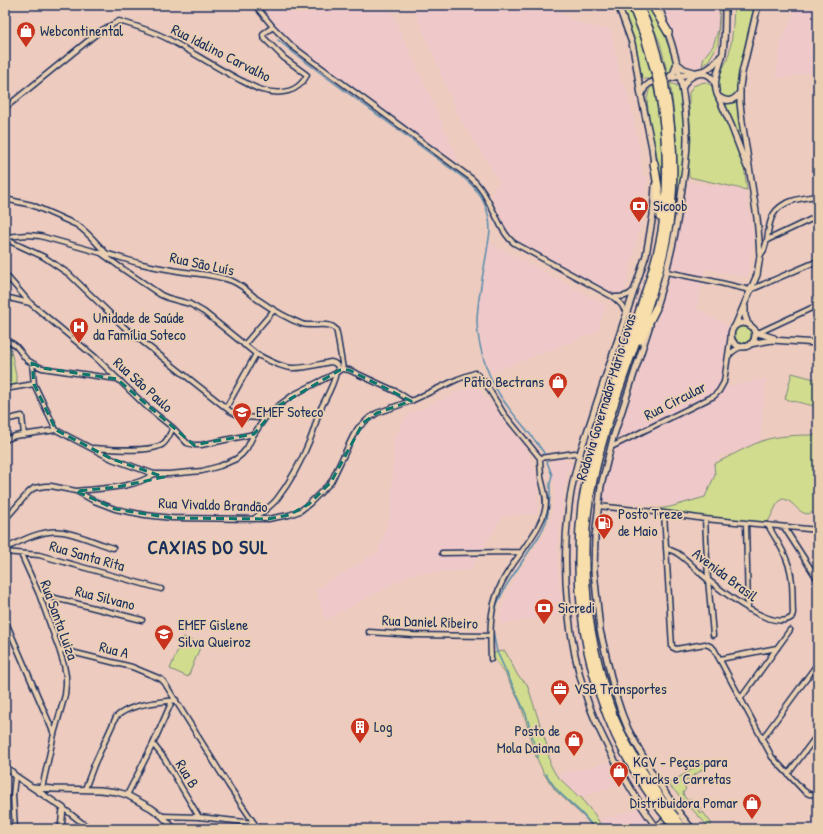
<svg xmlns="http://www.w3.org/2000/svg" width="823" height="834" viewBox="0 0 823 834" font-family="'Patrick Hand',sans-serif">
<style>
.built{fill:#efc8c9}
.green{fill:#d1dc8f;stroke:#768676}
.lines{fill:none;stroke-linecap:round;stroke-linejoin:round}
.stream{stroke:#578aac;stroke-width:1.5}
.minor-casing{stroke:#1b2f5e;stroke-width:7}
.tertiary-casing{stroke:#1b2f5e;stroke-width:8}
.motorway-casing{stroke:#1b2f5e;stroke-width:10}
.minor{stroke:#eacfb1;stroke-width:4}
.tertiary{stroke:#eacfb1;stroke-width:5}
.motorway{stroke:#f8deab;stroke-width:7}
.motorway-bridge-casing{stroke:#1b2f5e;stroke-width:10;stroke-linecap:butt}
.motorway-bridge{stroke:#f8deab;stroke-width:7}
.marked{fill:none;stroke:#0f766e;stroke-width:3;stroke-dasharray:8 5;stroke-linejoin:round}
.labels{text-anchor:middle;stroke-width:3.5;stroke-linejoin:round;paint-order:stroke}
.poi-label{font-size:15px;fill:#1b2f5e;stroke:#eacfb1;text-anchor:start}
.street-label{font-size:15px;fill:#1b2f5e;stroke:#eacfb1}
.district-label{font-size:19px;font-weight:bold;letter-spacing:1px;fill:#1b2f5e;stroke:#eacfb1}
</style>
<rect width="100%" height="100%" fill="#edcbbf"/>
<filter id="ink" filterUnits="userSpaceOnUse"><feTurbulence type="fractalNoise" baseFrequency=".025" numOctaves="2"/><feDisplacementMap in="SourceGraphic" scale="8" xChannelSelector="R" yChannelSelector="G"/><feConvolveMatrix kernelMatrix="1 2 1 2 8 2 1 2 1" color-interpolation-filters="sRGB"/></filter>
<g filter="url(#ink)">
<path class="built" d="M 260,5 L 389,5 L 460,163 L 428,144 L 362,93 L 287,39 Z
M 412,5 L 543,5 L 584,25 L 611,29 L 621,81 L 624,81 L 633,115 L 641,158 L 643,176 L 648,178 L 641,223 L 624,292 L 620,293 L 615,293 L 611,292 L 522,243 L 515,239 L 506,229 L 491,195 L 499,181 L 459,117 Z
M 664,5 L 720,5 L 718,30 L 713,46 L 704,57 L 702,66 L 693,67 L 688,66 L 681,58 Z
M 792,5 L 818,5 L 818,71 L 776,79 L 781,43 L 793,14 Z
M 689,182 L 745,190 L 754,235 L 747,277 L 705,269 L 697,309 L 731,327 L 727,337 L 719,389 L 766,378 L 760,444 L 719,456 L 706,509 L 600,500 L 618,439 L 668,284 Z
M 489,242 L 606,305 L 597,332 L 491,373 L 487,364 L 481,345 L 478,326 L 478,316 L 480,296 Z
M 475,384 L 527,450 L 539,481 L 537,514 L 503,516 L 470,570 L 412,574 L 325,620 L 316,589 L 378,552 L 391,512 L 394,438 L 407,415 Z
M 564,458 L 565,462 L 572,463 L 571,470 L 567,470 L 560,522 L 558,540 L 558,575 L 562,610 L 563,615 L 499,624 L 502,608 L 507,593 L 516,577 L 544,535 L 552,515 L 555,493 L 554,483 L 549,460 Z
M 610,762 L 622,783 L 579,797 L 556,775 Z
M 638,809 L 650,823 L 633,829 L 603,829 L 598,820 Z"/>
<path class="green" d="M 621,5 L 628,5 C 638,29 647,53 652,79 L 644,79 L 641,76 L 635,45 Z
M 644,5 L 650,5 L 663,31 L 674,62 L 674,65 L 672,72 L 668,75 L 660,43 Z
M 720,5 L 718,44 L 709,60 L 702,66 L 704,57 L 713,46 L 718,30 Z
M 734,5 L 756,5 L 754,15 L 752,15 L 740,69 L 741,70 C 740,79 740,98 728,98 C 724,98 720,95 718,92 C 714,82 723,69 727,60 C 733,42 733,24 734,5 Z
M 705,82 C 711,84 714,89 717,94 L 744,165 L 747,190 L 689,177 L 688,163 L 691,140 L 689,108 L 689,93 L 693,86 L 701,83 Z
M 670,83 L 676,85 L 680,90 L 684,125 L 684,161 L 671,250 L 653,310 L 649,319 C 661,282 672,245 676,207 C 678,195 677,183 677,170 C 677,141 674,112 670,83 Z
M 653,85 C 662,122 663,161 661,199 L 658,163 L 649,120 L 647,99 L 649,90 Z
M 738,100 L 739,114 L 745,149 L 744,150 L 723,102 L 732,103 Z
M735 335a8 8 0 1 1 16 0a8 8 0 1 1-16 0Z
M 10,345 L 18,386 L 5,387 L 5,346 Z
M 792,373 L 818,380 L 818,407 L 785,399 Z
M 818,435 L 818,509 C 800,524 796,499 782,499 L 777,504 L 768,522 L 718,519 L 652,510 L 670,507 L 705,497 L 715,475 L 714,464 C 731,456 751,444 768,439 C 784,435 802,435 818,435 Z
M 183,637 L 201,645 L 188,677 L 170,669 Z
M 505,651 L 518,676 L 527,684 L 548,749 L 550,764 L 556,775 L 579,797 L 581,796 L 584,802 L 595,815 L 603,829 L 592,829 L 590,824 L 584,817 L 556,791 L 544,774 L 534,752 L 526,721 L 520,703 L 505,673 L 492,656 L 496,652 Z
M 703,763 L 706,767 L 686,781 L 684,779 L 681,782 L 686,789 L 683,793 L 685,798 L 688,800 L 692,800 L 701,808 L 698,811 L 701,814 L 703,812 L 712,824 L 709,827 L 668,784 Z"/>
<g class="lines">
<path class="stream" d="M 278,40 L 299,57 L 465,179 C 481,192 490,210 490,231 C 488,247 485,263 482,279 C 480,293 477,307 477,322 C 478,347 487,375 501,397 C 514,417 531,433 544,453
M 538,757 L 526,714 L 497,652 L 495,642 L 493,629 L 493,619 L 497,604 L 506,586 L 541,533 L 546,522 L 548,513 L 550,496 L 550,484 L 552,475 L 547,462
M 546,774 C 550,780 554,787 559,792 C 570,804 586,814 594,829"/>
<g class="minor-casing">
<path id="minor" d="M 255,5 L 273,27 L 292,46 L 471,178 C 484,189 490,206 498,220 C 502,229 506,237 514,243 L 613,297 C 619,302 624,306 626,314
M 5,108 L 100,31 L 119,21 C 136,26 153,31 168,39 C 192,52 215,67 240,80 C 247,83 254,88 262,90 C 280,95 298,93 307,75 L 284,58 L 264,38 L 263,35 L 264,33 L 273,27
M 5,199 L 32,205 L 77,225 C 89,233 97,244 107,254
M 5,237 L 27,235 L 40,236 L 101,253 L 120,267 L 161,295 L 168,298 L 190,304 L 204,312 L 256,354 C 266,359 279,367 291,368 C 303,369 319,364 331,362 C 336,363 337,365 340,370
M 5,239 L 44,257 L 69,274 L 124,327 L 230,411 C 243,419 250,417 265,418
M 767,240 C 768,232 769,222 773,215 C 781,200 803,198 818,196
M 104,253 C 117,256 129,261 142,264 C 154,267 166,269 178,271 C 196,274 215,274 232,281 C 242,285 249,292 257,299 C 270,308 286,318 302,324 C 313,328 334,319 337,333 L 343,369
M 760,256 L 764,250 L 767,240 L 818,216
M 667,272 L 712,281 L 750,290 L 818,261
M 5,274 L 30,303
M 5,297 L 30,303 L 95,357 L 147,407 L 173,428 L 187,443 L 194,445 L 201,445 L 254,434
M 614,297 C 621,297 628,297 633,291
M 758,333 L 818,305
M 5,341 C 18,343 19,352 27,360 C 32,363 37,366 42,368 L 117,379
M 244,345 L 274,310
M 728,357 C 732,351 737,348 744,346
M 32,363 L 34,384 L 56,430
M 342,369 L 349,370 L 397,392 L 411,401
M 5,389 L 34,384
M 226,408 L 256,354
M 5,420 L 22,416 L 24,435
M 5,440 L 15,436 L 56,430 L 112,459 L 154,474 L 169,474 L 202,471 L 220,466 L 236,459 L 242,454 L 247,448 L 254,434 L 265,418 L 278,406 L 293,395 L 336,373 L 340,370
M 611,447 L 714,396 L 719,391 L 724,382 L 731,335
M 94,448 C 110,449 150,453 163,444 C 168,440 170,433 173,428
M 540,458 L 575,453 L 580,456
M 76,491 C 101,488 133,489 154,474
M 598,506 L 664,513 L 705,519 L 818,530
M 664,513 L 672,647 L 676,649 L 705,644 L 710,646 L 714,649 L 772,757 L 804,791 L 809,794 L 818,795
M 5,518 L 8,516 L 29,492 L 34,488 L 45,486 L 51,486 L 76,491 L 94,501 L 115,509 L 145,515 L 172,518 L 268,519 L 289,515 L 300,511 L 309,504 L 331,482 L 353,436 L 358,428 L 368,419 L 377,413 L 411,401 L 458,379 L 475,373 L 484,381 L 504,414 L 540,458
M 254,519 C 261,512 271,507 277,499 C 290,482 301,462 309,442 C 314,432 316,420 320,410 C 326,397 333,387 336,373
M 705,519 L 708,579 L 713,635
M 746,523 L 748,609
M 784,527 L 818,580
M 666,548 C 669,550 674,551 677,553 C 688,560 697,571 707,579 C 722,591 773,633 792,617 L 793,613 C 792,596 794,577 787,561 C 783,548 774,537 768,525
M 5,549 C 22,540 43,529 63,532 C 80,535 97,543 113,548
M 5,552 L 39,555 L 161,589
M 442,553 L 521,552
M 21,554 L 39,594 L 59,649 L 64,665 L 66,676 L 66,684 L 65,695 L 54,734 L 42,788
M 39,594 L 142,620
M 5,620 L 54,734
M 369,632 L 413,635 L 490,636
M 59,649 L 132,667 L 161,679 L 164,682 L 229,786 L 254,823 L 259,829
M 491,659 C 490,635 489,611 499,589 C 504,576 513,564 521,553 C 530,539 541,526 545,510 C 548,498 543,488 541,477 C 541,471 540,465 540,458
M 720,659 L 777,648
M 741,698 L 790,630
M 762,739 L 818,663
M 153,744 L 164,758 L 199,817
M 788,774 L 818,734
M 85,789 L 94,765 L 116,717 C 131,703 157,703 176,700
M 127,795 L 153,744 L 172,701
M 63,808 L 90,829
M 162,816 L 199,817 L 254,823
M 15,829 L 13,795 L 15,776"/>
</g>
<g class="tertiary-casing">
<path id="tertiary" d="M 618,5 L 632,43 L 635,58 L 641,95 L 652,148 L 654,165
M 658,5 L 664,20
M 725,5 C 725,20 725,36 723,52 C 721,66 712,80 717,94 L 731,125 L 747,167
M 678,64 L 684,69 L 694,72
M 668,79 L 674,72 L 677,62
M 683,87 C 688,73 710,67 715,84
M 642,94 L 645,87 L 650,83 L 706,70 L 713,65 L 721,56
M 719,97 C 727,103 735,101 740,92
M 655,185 L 653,215 L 646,255 L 581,450 C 576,468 571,487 569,506 C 561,567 567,641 587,699 C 594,720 604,740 614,759 C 627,783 641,808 658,829
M 745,307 L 745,316 L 748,324
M 655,310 C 668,270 677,230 682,188 C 685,171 687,154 687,137 C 686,100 679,64 667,30
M731 335a12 12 0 1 1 24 0a12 12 0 1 1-24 0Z
M 650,325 L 613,438 L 601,486 L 595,537 L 594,571 L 600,630 L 614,690 L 622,714 L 628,729 L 652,773 L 677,810 L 692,829
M 735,326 L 757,275 L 760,256 L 759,240 L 757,218 L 742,121 L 740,103 L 740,87 L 742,73 L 758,5
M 753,328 L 758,333 L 774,338
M 750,344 L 772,340 L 818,343
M 5,767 L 12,772 L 14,775 L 63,808 L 61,829
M 33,787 L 53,789 L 100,790 L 117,792 L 127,795 L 151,808 L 162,816 L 174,829
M 656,827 L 669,816"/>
</g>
<g class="motorway-casing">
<path id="motorway" d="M 632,5 L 645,37 L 656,75
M 639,5 L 651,34 L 662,73
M 652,5 L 668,32
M 664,82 C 674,135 677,188 666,241 C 661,269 651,297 642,324 C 624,376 604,427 593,480 C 579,542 584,614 601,675 C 604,689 608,702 613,715 C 627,748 646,778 667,807
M 658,84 C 667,133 670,182 662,231 C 657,262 646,290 637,319 C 622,362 607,406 594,450 C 589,468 585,487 582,505 C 580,522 579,538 579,555 C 578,617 590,679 616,736 C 628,762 644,787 661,810
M 654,163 L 658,187 L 660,217
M 640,340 L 656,308
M 675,817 L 684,829
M 670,821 L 676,829"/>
</g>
<use href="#minor" class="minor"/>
<use href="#tertiary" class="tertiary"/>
<use href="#motorway" class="motorway"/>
<g class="motorway-bridge-casing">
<path id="motorway-bridge" d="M 662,73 L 664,82
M 656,75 L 658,84
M 667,807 L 675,817
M 661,810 L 670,821"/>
</g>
<use href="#motorway-bridge" class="motorway-bridge"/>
</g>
</g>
<path class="marked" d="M 32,363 L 42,368 L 117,379 L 194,445 L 254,434 L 278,406 L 340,370 L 349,370 L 411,401 L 377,413 L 363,423 L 331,482 L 309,504 L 289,515 L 268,519 L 172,518 L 115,509 L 76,491 L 117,487 L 164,477 L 112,459 L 56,430 L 34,384 Z"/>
<defs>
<g id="shop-pin" transform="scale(1)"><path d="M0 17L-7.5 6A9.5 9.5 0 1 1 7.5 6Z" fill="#c8321e" stroke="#eacfb1"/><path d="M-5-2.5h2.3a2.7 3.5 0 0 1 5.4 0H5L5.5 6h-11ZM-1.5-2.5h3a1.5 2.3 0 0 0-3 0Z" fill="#fff"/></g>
<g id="bank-pin" transform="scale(1)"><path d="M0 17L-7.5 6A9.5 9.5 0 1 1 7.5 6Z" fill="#c8321e" stroke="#eacfb1"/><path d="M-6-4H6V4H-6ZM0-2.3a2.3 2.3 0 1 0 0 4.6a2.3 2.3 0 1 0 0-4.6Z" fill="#fff"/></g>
<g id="hospital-pin" transform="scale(1)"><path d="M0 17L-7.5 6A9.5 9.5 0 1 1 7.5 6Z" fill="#c8321e" stroke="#eacfb1"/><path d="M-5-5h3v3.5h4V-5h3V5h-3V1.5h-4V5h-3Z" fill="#fff"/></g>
<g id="school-pin" transform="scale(1)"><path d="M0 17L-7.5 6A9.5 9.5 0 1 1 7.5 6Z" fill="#c8321e" stroke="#eacfb1"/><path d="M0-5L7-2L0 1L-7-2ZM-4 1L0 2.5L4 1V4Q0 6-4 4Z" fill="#fff"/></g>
<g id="fuel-pin" transform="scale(1)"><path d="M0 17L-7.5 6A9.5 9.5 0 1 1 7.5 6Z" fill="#c8321e" stroke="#eacfb1"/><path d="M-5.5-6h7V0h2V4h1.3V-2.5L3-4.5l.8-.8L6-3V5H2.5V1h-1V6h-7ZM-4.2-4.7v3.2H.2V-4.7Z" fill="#fff"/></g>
<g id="office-pin" transform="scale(1)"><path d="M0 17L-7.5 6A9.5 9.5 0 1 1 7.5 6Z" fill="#c8321e" stroke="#eacfb1"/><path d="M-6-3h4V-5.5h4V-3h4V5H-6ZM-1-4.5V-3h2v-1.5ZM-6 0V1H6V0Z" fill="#fff"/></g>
<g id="building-pin" transform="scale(1)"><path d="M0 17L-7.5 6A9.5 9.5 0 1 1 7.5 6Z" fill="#c8321e" stroke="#eacfb1"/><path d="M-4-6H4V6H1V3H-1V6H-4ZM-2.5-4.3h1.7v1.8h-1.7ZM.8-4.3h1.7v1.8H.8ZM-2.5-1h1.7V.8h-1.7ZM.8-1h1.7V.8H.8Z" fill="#fff"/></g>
</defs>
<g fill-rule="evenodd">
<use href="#shop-pin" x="26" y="31"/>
<use href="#bank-pin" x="639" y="206"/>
<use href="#hospital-pin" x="79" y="327"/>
<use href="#shop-pin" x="558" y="382"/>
<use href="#school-pin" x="242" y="412"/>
<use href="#fuel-pin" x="604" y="523"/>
<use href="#bank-pin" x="544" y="608"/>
<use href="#school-pin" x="164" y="634"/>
<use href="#office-pin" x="560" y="689"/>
<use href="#building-pin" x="360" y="727"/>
<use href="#shop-pin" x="574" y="740"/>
<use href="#shop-pin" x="619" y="771"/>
<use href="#shop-pin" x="752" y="803"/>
</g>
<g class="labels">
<g class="poi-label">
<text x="40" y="36">Webcontinental</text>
<text x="653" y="211">Sicoob</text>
<text x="93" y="323">Unidade de Saúde<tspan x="93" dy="17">da Família Soteco</tspan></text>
<text x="544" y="387" text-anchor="end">Patio Bectrans</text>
<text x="256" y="417">EMEF Soteco</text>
<text x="618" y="519">Posto Treze<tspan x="618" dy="17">de Maio</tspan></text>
<text x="558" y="613">Sicredi</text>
<text x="178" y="630">EMEF Gislene<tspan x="178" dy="17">Silva Queiroz</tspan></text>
<text x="574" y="694">VSB Transportes</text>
<text x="374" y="732">Log</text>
<text x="560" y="736" text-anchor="end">Posto de<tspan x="560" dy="17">Mola Daiana</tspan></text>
<text x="633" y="767">KGV - Peças para<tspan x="633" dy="17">Trucks e Carretas</tspan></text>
<text x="738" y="808" text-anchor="end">Distribuidora Pomar</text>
</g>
<g class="street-label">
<text transform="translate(221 53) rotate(27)" y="5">Rua Idalino Carvalho</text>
<text transform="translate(202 264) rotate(12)" y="5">Rua São Luís</text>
<text transform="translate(143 385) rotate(42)" y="5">Rua São Paulo</text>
<text transform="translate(606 397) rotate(-73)" y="5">Rodovia Governador Mário Covas</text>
<text transform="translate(675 401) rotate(-27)" y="5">Rua Circular</text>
<text transform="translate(213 505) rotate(2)" y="5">Rua Vivaldo Brandão</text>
<text transform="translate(87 556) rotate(16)" y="5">Rua Santa Rita</text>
<text transform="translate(725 575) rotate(37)" y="5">Avenida Brasil</text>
<text transform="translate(105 598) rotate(14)" y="5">Rua Silvano</text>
<text transform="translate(59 620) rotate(70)" y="5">Rua Santa Luiza</text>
<text transform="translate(430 622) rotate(2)" y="5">Rua Daniel Ribeiro</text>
<text transform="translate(114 650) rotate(14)" y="5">Rua A</text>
<text transform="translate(187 774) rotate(59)" y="5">Rua B</text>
</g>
<g class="district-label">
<text x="208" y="554">CAXIAS DO SUL</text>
</g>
</g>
<rect width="823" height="834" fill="none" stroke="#eacfb1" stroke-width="20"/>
<rect x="10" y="10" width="803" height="814" fill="none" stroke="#1b2f5e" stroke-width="1.5" filter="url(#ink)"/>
</svg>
